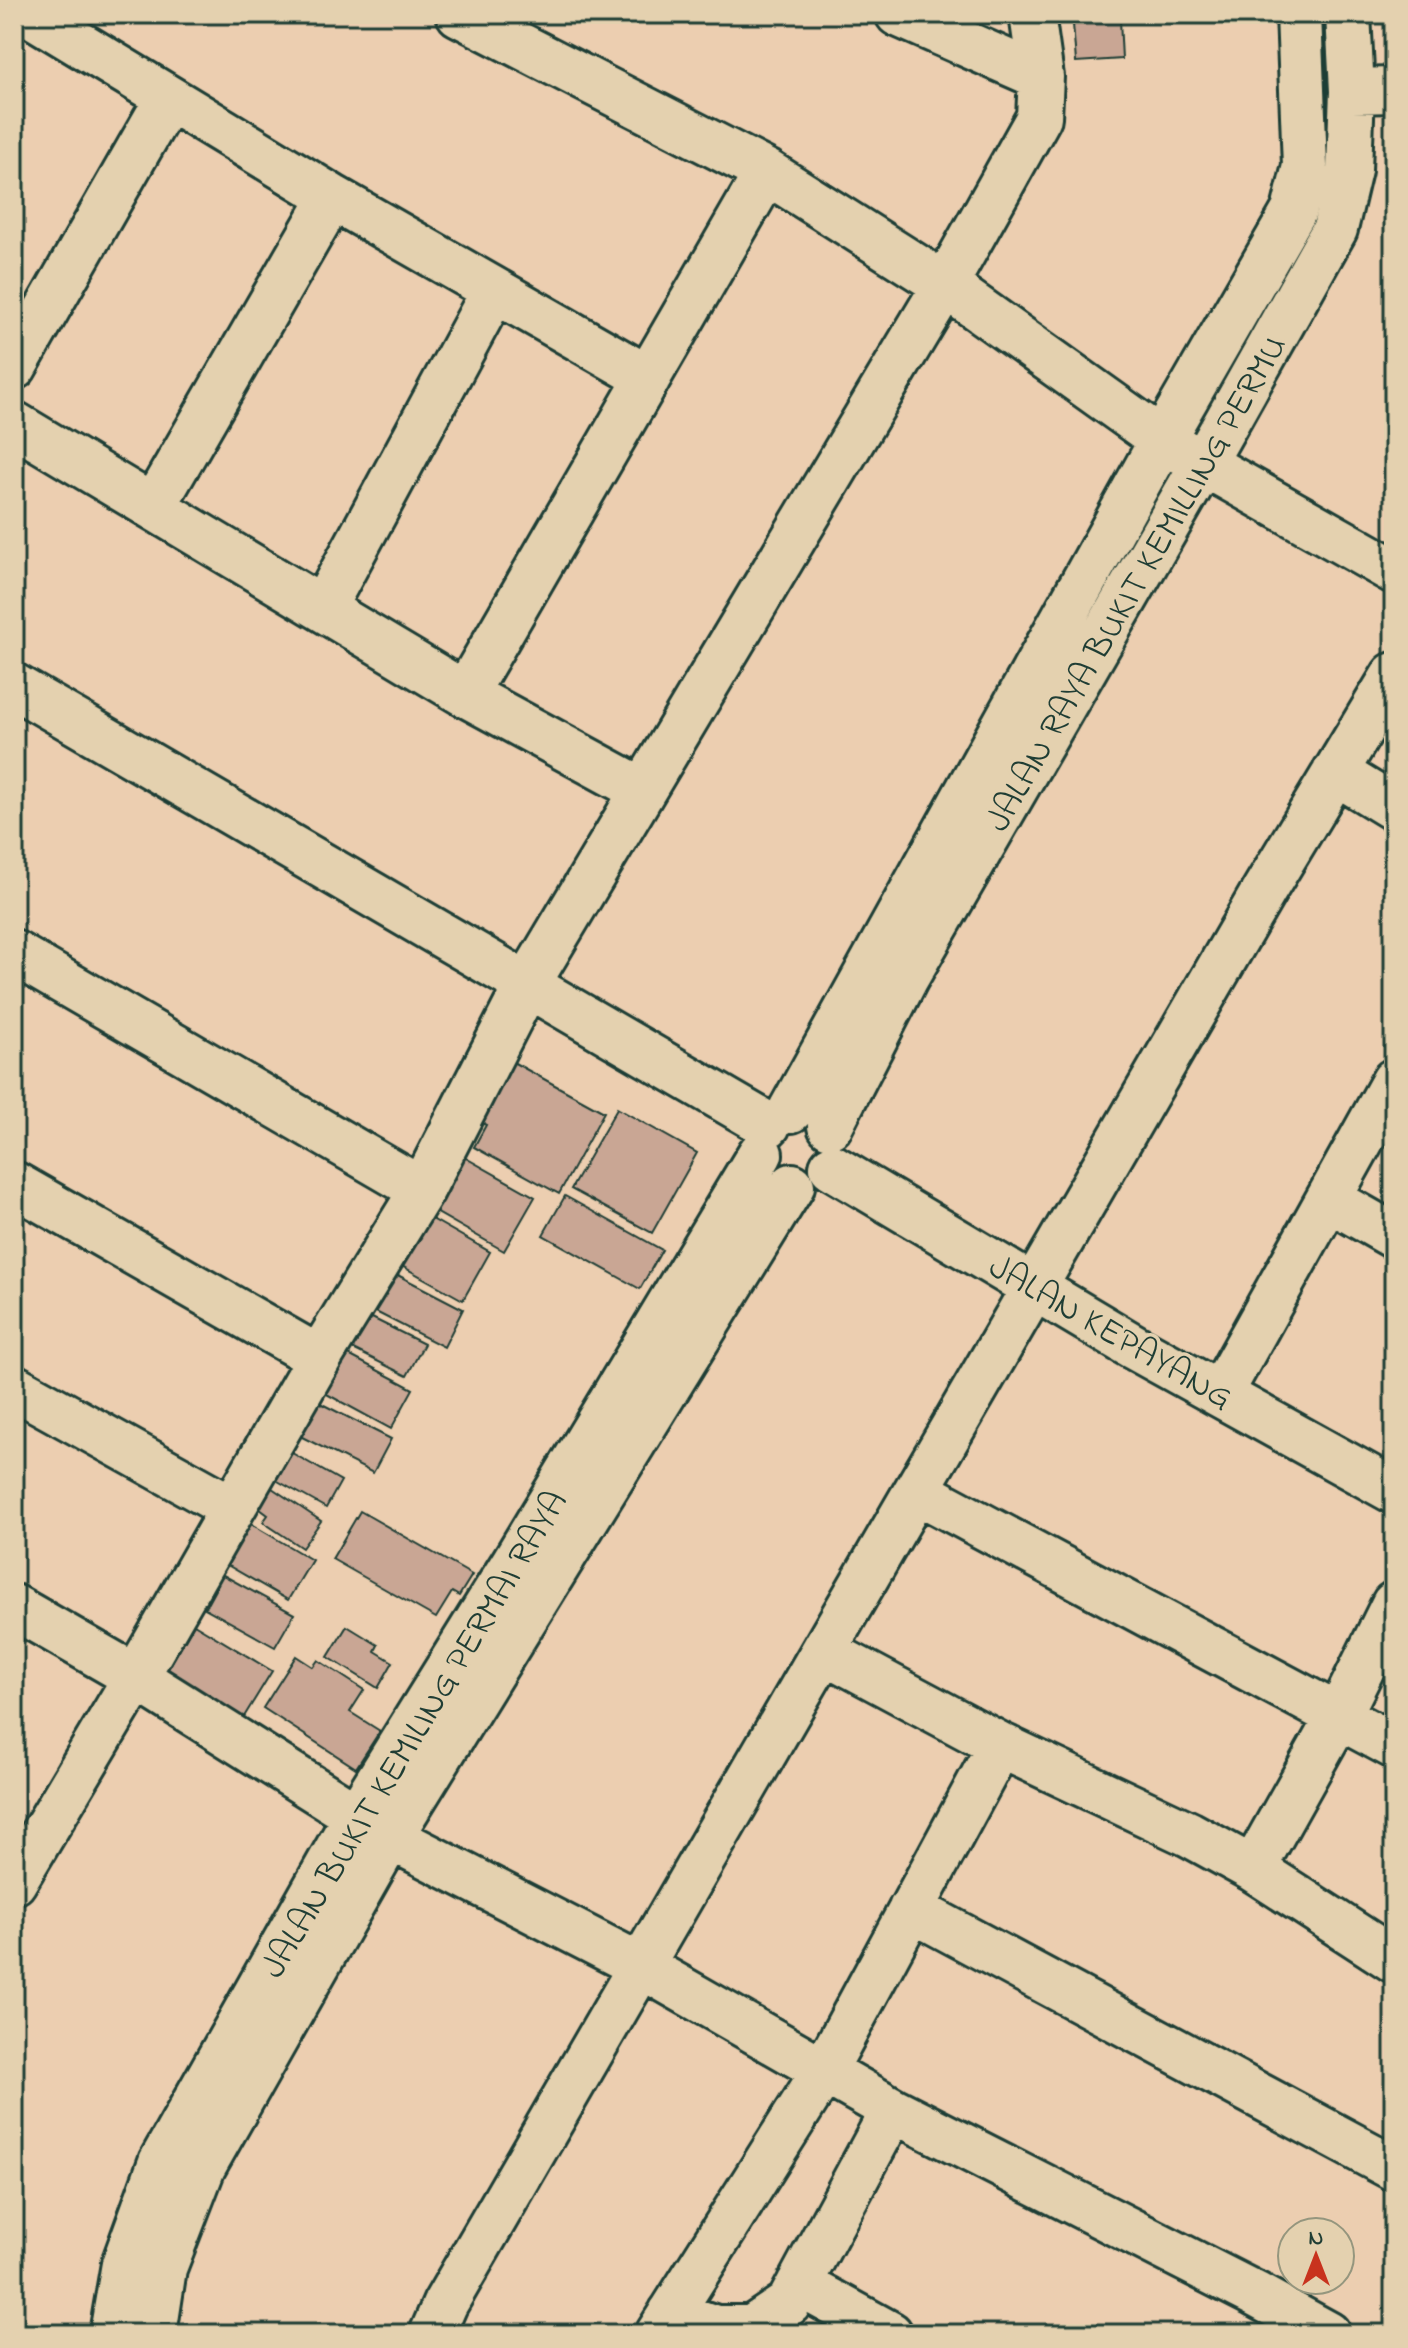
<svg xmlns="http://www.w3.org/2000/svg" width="1408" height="2348" viewBox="0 0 1408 2348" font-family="'Indie Flower',sans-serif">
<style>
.building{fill:#c9a694;stroke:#1f3d34;stroke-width:2}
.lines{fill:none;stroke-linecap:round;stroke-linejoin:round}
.minor-casing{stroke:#1f3d34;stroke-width:50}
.minor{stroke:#e4d1af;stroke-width:44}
.labels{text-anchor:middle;stroke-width:7;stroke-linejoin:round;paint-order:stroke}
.street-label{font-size:36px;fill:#1f3d34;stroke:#e4d1af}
</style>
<rect width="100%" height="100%" fill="#ecceb0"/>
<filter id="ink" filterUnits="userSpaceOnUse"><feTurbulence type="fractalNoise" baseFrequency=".0125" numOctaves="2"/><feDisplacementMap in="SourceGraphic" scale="16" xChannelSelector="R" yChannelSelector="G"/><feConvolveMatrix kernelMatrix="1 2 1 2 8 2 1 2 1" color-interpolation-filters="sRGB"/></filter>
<g filter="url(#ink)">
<path class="building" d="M 1068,14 L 1126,14 L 1126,16 L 1068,17 Z
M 1120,20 L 1122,59 L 1076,62 L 1073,24 Z
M 511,1061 L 604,1112 L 559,1194 L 474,1147 L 486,1125 L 478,1121 Z
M 617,1108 L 697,1153 L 652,1233 L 571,1189 Z
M 464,1157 L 535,1197 L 504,1251 L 434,1211 Z
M 565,1196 L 662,1250 L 640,1289 L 543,1235 Z
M 418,1211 L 490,1252 L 463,1300 L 391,1260 Z
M 388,1270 L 463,1309 L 444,1347 L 368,1308 Z
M 368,1316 L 424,1344 L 407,1376 L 351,1348 Z
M 345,1353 L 413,1389 L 391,1429 L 323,1392 Z
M 318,1402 L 391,1439 L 373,1473 L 300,1436 Z
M 292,1453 L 341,1481 L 326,1508 L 276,1480 Z
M 269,1486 L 321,1521 L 302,1548 L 263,1522 L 268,1515 L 256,1506 Z
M 360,1511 L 472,1575 L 459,1596 L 452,1592 L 436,1618 L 332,1559 Z
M 246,1521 L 312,1560 L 288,1600 L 222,1562 Z
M 223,1575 L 294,1614 L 275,1647 L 205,1608 Z
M 194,1624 L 272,1671 L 242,1720 L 165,1674 Z
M 347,1626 L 378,1645 L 375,1651 L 393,1662 L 378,1688 L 328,1657 Z
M 296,1656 L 313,1667 L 318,1660 L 364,1690 L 350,1712 L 380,1731 L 356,1768 L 263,1708 Z"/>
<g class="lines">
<g class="minor-casing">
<path id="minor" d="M 30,14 L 332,197 L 648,378
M 459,14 L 767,172 L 945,285 L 1162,440 L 1394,571
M 898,14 L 1041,77
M 1352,91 L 1394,90
M 14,367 L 168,98
M 14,424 L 465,694 L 642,790
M 153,507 L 332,197
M 323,608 L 494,291
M 14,686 L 768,1125
M 465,694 L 767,172
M 1335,772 L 1394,808
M 14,953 L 422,1190
M 791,1110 L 1162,440 L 1294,211 L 1305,166 L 1299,14
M 830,1126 L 906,978 L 1203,464 L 1335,229 L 1349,170 L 1352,91 L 1348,14
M 832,1167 L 1134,1347 L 1394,1491
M 14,1184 L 319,1358
M 1329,1199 L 1394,1236
M 14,1387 L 232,1508
M 1220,1394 L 1394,1081
M 917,1491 L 1394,1746
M 14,1607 L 136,1677 L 390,1837 L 641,1966 L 893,2110 L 1255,2294 L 1328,2334
M 824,1651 L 1000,1745 L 1189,1834 L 1253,1869 L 1394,1960
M 1253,1869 L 1338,1717 L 1394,1604
M 14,1882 L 136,1677 L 319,1358 L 422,1190 L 527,985 L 945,285 L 1039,117 L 1041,77 L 1032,14
M 911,1909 L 1394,2168
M 799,2284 L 890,2334
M 671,2313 L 716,2328 L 752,2328 L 789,2303 L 893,2110
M 112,2334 L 124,2264 L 161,2162 L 356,1816 L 514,1562 L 760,1154
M 154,2334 L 164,2268 L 203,2167 L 390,1837 L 792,1186
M 432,2334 L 445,2304 L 1265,889 L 1394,675
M 658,2334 L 824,2071 L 1000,1745"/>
</g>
<use href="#minor" class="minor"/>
</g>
</g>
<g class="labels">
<g class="street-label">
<text transform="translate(1134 582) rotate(-60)" y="13">JALAN RAYA BUKIT KEMILLING PERMU</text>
<text transform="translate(1112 1330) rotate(30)" y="13">JALAN KEPAYANG</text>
<text transform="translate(412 1733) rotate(-59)" y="13">JALAN BUKIT KEMILING PERMAI RAYA</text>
</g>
</g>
<rect width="1408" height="2348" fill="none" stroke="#e4d1af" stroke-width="48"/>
<rect x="24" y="24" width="1360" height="2300" fill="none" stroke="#1f3d34" stroke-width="3" filter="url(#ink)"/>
<g transform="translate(1316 2256)"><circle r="38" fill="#e4d1af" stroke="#95967e" stroke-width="2"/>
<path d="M0-6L14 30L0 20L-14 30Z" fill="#c8321e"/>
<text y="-12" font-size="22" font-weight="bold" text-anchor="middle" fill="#1f3d34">N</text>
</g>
</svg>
